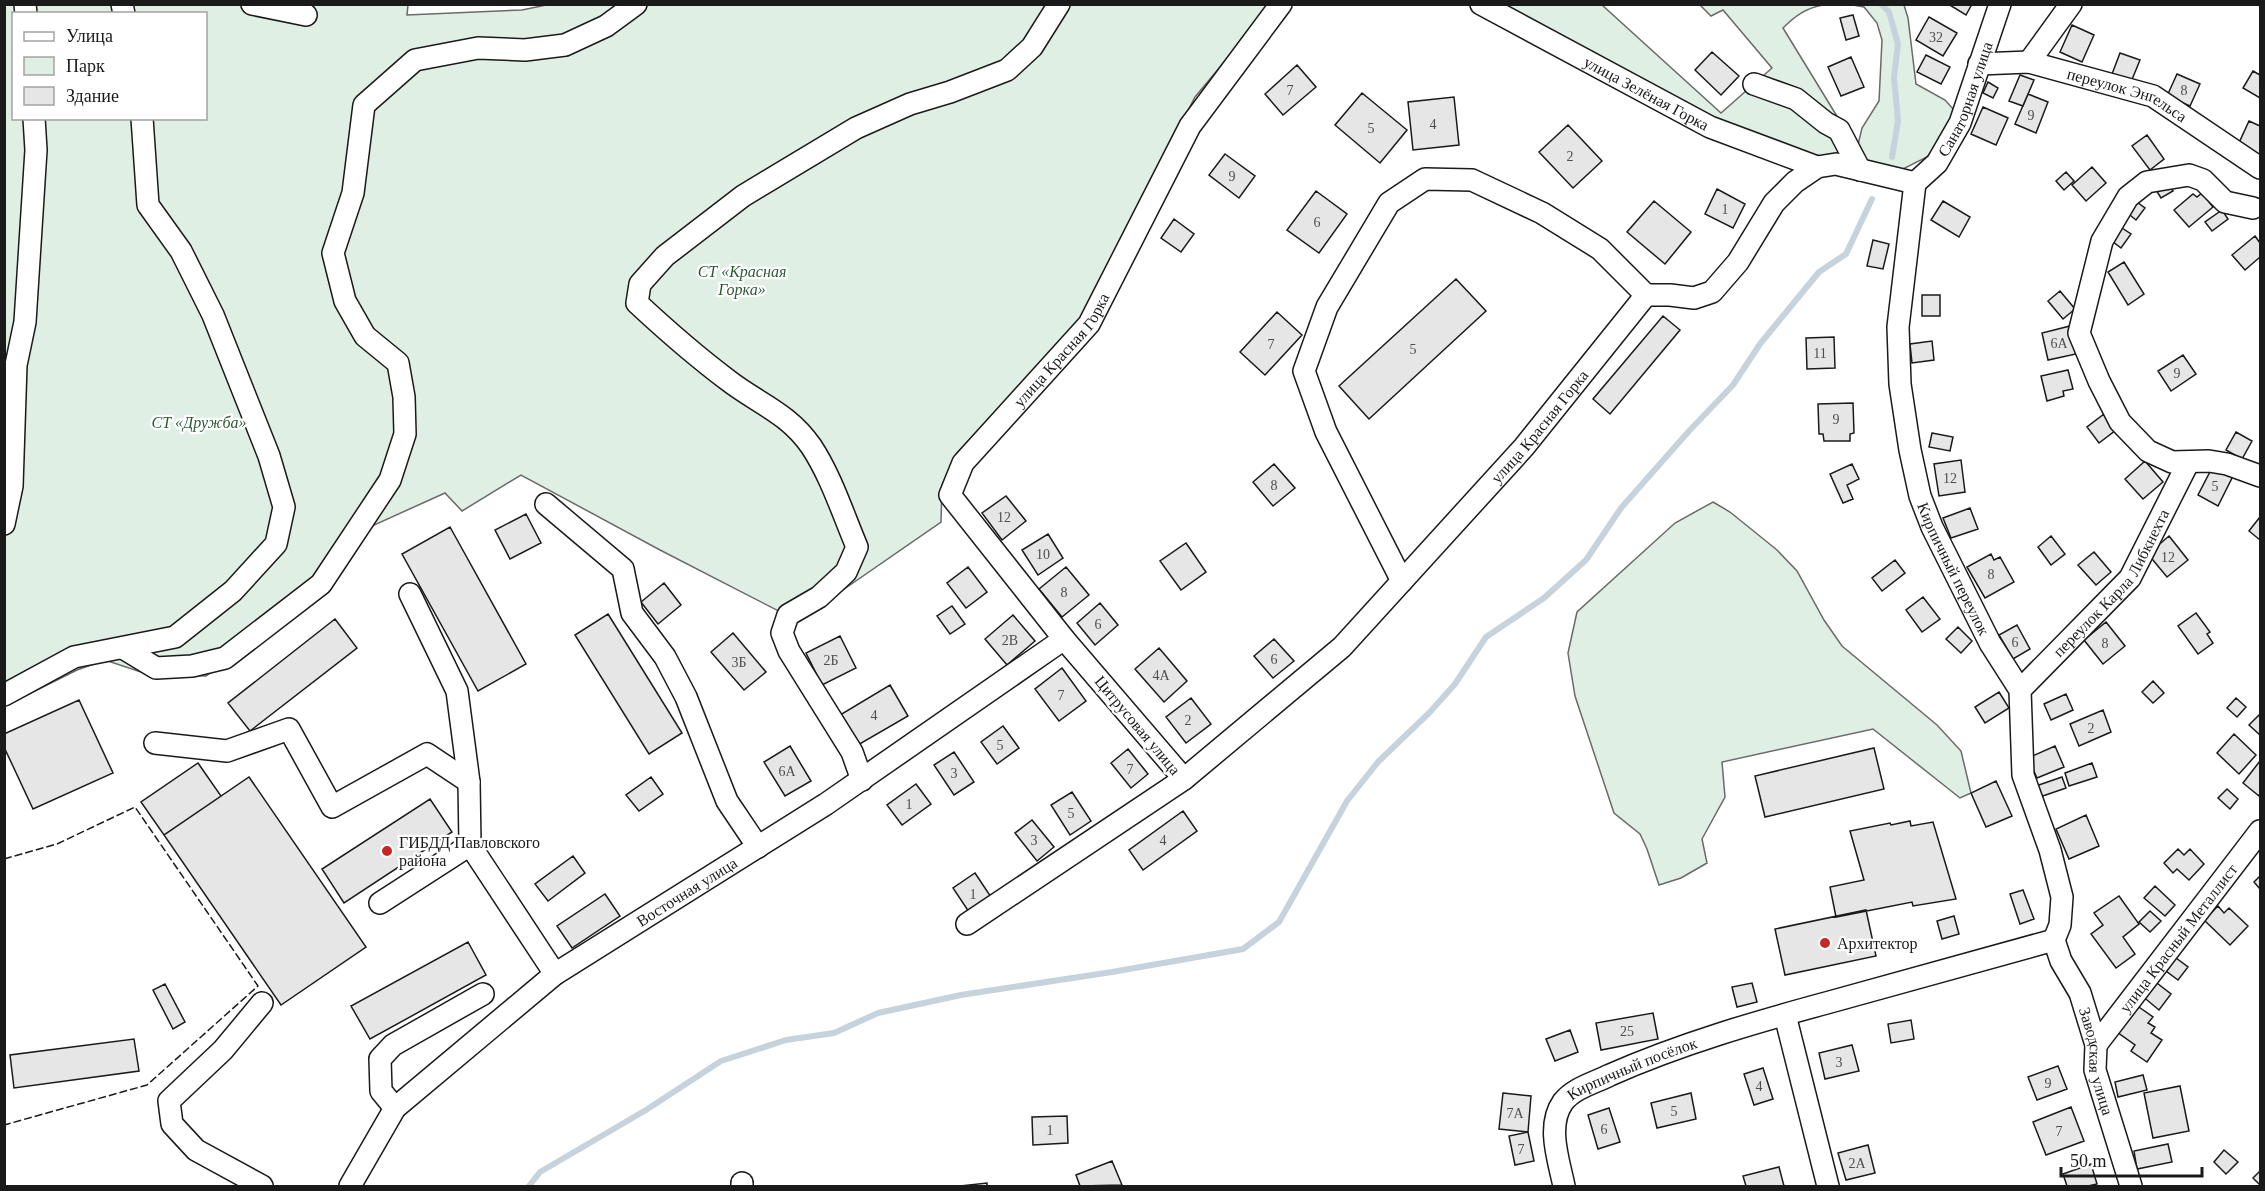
<svg xmlns="http://www.w3.org/2000/svg" width="2265" height="1191" viewBox="0 0 2265 1191" font-family="'Times New Roman',serif">
<style>
.green{fill:#e0efe3;stroke:#6a6a6a;stroke-width:1.5;fill-rule:evenodd}
.lines{fill:none;stroke-linecap:round;stroke-linejoin:round}
.stream{stroke:#c6d2dc;stroke-width:6}
.building{fill:#e6e6e6;stroke:#1a1a1a;stroke-width:1.5}
.minor-casing{stroke:#1a1a1a;stroke-width:24}
.minor{stroke:#fff;stroke-width:21}
.fence{stroke:#1a1a1a;stroke-width:1.5;stroke-dasharray:8 3;stroke-linecap:butt}
.poi-dot{fill:#c62828;stroke:#fff;stroke-width:2}
.labels{text-anchor:middle;stroke-width:4.5;stroke-linejoin:round;paint-order:stroke}
.number-label{font-size:14px;fill:#4d4d4d}
.street-label{font-size:16px;fill:#1a1a1a;stroke:#fff}
.park-label{font-size:16px;font-style:italic;fill:#2b5a34;stroke:#fff}
.poi-label{font-size:16px;fill:#1a1a1a;stroke:#fff;text-anchor:start}
</style>
<rect width="100%" height="100%" fill="#fff"/>
<path class="green" d="M 551,4 L 1272,5 L 1195,97 L 1078,324 L 957,453 L 942,485 L 941,522 L 798,621 L 660,550 L 521,475 L 462,511 L 445,493 L 363,530 L 323,592 L 206,676 L 147,674 L 105,660 L 77,670 L 5,706 L 5,5 L 408,5 L 407,15 L 522,10 ZM 14,14 L 206,14 L 206,118 L 14,118 Z
M 1498,5 L 1602,5 L 1721,113 L 1772,68 L 1723,10 L 1711,16 L 1700,5 L 1823,5 C 1806,8 1795,16 1783,28 L 1857,149 L 1862,128 L 1879,101 L 1882,40 L 1877,23 L 1864,7 L 1853,5 L 1904,5 L 1908,18 L 1916,84 L 1945,100 L 1955,111 L 1940,141 L 1927,157 L 1901,170 L 1816,161 L 1718,122 Z
M 1713,502 L 1730,512 L 1777,550 L 1797,571 L 1824,620 L 1842,646 L 1937,725 L 1961,751 L 1971,793 L 1960,798 L 1873,729 L 1722,762 L 1725,797 L 1702,839 L 1707,863 L 1681,878 L 1659,885 L 1647,849 L 1640,834 L 1614,813 L 1575,696 L 1568,653 L 1577,612 L 1675,523 Z"/>
<g class="lines">
<path class="stream" d="M 1881,4 L 1889,12 L 1898,44 L 1894,77 L 1898,121 L 1892,157
M 529,1186 L 540,1172 L 646,1110 L 721,1061 L 786,1040 L 834,1033 L 878,1013 L 961,995 L 1112,972 L 1243,949 L 1279,922 L 1347,801 L 1378,762 L 1429,713 L 1455,684 L 1486,637 L 1544,598 L 1586,560 L 1621,508 L 1689,431 L 1733,385 L 1760,344 L 1819,272 L 1846,254 L 1872,199"/>
</g>
<path class="building" d="M 1948,4 L 1972,4 L 1966,15 Z
M 1853,15 L 1859,36 L 1846,40 L 1840,18 Z
M 1929,17 L 1957,33 L 1943,56 L 1916,40 Z
M 2072,25 L 2094,35 L 2082,62 L 2060,52 Z
M 1712,52 L 1739,76 L 1721,95 L 1695,70 Z
M 2120,53 L 2140,60 L 2131,82 L 2112,74 Z
M 1926,55 L 1950,67 L 1941,84 L 1917,72 Z
M 1851,57 L 1864,87 L 1841,96 L 1828,67 Z
M 1297,65 L 1316,87 L 1283,115 L 1265,94 Z
M 2253,71 L 2260,75 L 2260,98 L 2243,88 Z
M 2177,74 L 2200,84 L 2190,106 L 2167,96 Z
M 2020,75 L 2034,80 L 2023,106 L 2009,101 Z
M 1988,82 L 1998,88 L 1993,98 L 1983,93 Z
M 1362,93 L 1407,130 L 1380,163 L 1335,125 Z
M 2028,94 L 2048,102 L 2036,133 L 2015,124 Z
M 1454,97 L 1459,145 L 1413,150 L 1408,102 Z
M 1983,107 L 2008,118 L 1996,145 L 1971,134 Z
M 2249,121 L 2260,126 L 2260,155 L 2238,145 Z
M 1568,125 L 1602,161 L 1573,188 L 1539,152 Z
M 2147,135 L 2164,159 L 2150,170 L 2132,146 Z
M 1225,154 L 1255,176 L 1239,198 L 1209,175 Z
M 2092,167 L 2106,183 L 2086,201 L 2072,185 Z
M 2066,172 L 2074,181 L 2064,190 L 2056,181 Z
M 2168,183 L 2173,191 L 2161,198 L 2156,190 Z
M 1717,189 L 1745,204 L 1733,228 L 1705,214 Z
M 1316,191 L 1347,214 L 1319,253 L 1287,230 Z
M 2202,193 L 2213,207 L 2189,227 L 2174,210 L 2193,194 L 2197,197 Z
M 2134,200 L 2145,208 L 2136,220 L 2125,211 Z
M 1654,201 L 1691,232 L 1665,264 L 1627,232 Z
M 1943,201 L 1970,217 L 1959,237 L 1931,220 Z
M 2222,210 L 2228,219 L 2212,231 L 2205,222 Z
M 1174,219 L 1194,234 L 1181,252 L 1161,238 Z
M 2122,228 L 2131,234 L 2121,248 L 2112,241 Z
M 2255,236 L 2260,243 L 2260,257 L 2245,270 L 2232,255 Z
M 1873,240 L 1889,244 L 1883,269 L 1867,266 Z
M 2124,262 L 2144,294 L 2128,305 L 2108,272 Z
M 1456,279 L 1486,311 L 1369,419 L 1339,386 Z
M 2060,291 L 2075,309 L 2063,319 L 2048,301 Z
M 1922,295 L 1940,295 L 1940,316 L 1922,316 Z
M 1277,312 L 1302,335 L 1265,375 L 1240,352 Z
M 1663,316 L 1680,330 L 1610,414 L 1593,399 Z
M 2070,326 L 2076,354 L 2048,360 L 2042,333 Z
M 1834,337 L 1835,368 L 1807,369 L 1806,338 Z
M 1932,341 L 1934,360 L 1912,363 L 1910,344 Z
M 2183,355 L 2196,374 L 2171,391 L 2158,371 Z
M 2068,370 L 2073,389 L 2063,391 L 2064,396 L 2047,401 L 2041,376 Z
M 1853,403 L 1854,433 L 1850,434 L 1850,441 L 1824,441 L 1823,434 L 1819,434 L 1818,404 Z
M 2104,414 L 2116,430 L 2099,443 L 2087,427 Z
M 2236,432 L 2252,441 L 2242,459 L 2226,450 Z
M 1932,433 L 1953,437 L 1950,451 L 1929,447 Z
M 1961,460 L 1965,492 L 1939,496 L 1934,464 Z
M 2145,461 L 2163,482 L 2143,499 L 2125,479 Z
M 1274,464 L 1295,488 L 1273,506 L 1253,482 Z
M 1852,464 L 1859,479 L 1847,485 L 1853,499 L 1843,503 L 1830,474 Z
M 2213,466 L 2233,476 L 2218,506 L 2198,495 Z
M 1006,496 L 1026,521 L 1002,540 L 982,513 Z
M 1970,508 L 1978,529 L 1951,538 L 1943,518 Z
M 526,514 L 541,543 L 510,559 L 495,530 Z
M 2260,517 L 2260,540 L 2249,531 Z
M 450,527 L 526,664 L 478,691 L 402,554 Z
M 1048,534 L 1063,558 L 1038,575 L 1022,550 Z
M 2051,536 L 2065,554 L 2051,565 L 2038,547 Z
M 2169,536 L 2188,560 L 2167,577 L 2148,554 Z
M 1186,543 L 1206,572 L 1181,590 L 1160,561 Z
M 2094,552 L 2111,572 L 2096,585 L 2078,565 Z
M 1991,554 L 1994,560 L 2000,557 L 2014,582 L 1985,598 L 1967,567 Z
M 1895,560 L 1905,573 L 1882,591 L 1872,578 Z
M 968,567 L 987,592 L 966,608 L 947,583 Z
M 1066,567 L 1089,595 L 1062,617 L 1039,589 Z
M 664,583 L 681,605 L 658,624 L 641,602 Z
M 1923,597 L 1940,619 L 1922,632 L 1906,610 Z
M 1100,603 L 1118,625 L 1095,645 L 1077,623 Z
M 952,606 L 965,624 L 950,634 L 937,616 Z
M 2196,613 L 2210,632 L 2207,634 L 2213,643 L 2198,654 L 2178,626 Z
M 608,614 L 682,733 L 649,754 L 575,635 Z
M 1013,615 L 1035,641 L 1007,665 L 985,639 Z
M 335,619 L 357,648 L 250,731 L 228,703 Z
M 2106,622 L 2125,646 L 2103,664 L 2084,640 Z
M 2017,625 L 2030,649 L 2013,659 L 1999,635 Z
M 1958,627 L 1972,641 L 1961,653 L 1946,639 Z
M 733,633 L 766,672 L 744,690 L 711,652 Z
M 840,636 L 856,668 L 822,685 L 806,653 Z
M 1274,639 L 1294,661 L 1273,678 L 1254,656 Z
M 1159,648 L 1187,681 L 1164,702 L 1135,669 Z
M 1062,668 L 1086,701 L 1059,721 L 1035,689 Z
M 2153,681 L 2164,693 L 2153,703 L 2142,692 Z
M 890,685 L 908,716 L 858,745 L 840,715 Z
M 1999,692 L 2009,708 L 1985,723 L 1975,707 Z
M 2066,694 L 2073,710 L 2051,720 L 2044,704 Z
M 1191,698 L 1211,724 L 1186,743 L 1166,717 Z
M 2236,698 L 2246,707 L 2237,717 L 2227,708 Z
M 79,700 L 113,773 L 33,809 L 4,747 L 4,734 Z
M 2103,710 L 2111,732 L 2079,746 L 2070,724 Z
M 2259,715 L 2260,717 L 2260,735 L 2249,725 Z
M 1003,726 L 1019,748 L 997,764 L 981,742 Z
M 2234,734 L 2256,755 L 2239,774 L 2217,753 Z
M 790,746 L 811,781 L 785,796 L 764,762 Z
M 2055,746 L 2064,767 L 2037,778 L 2028,758 Z
M 1874,748 L 1884,789 L 1765,817 L 1755,776 Z
M 1128,749 L 1148,774 L 1131,788 L 1111,763 Z
M 954,752 L 974,782 L 954,795 L 934,765 Z
M 2260,761 L 2260,793 L 2259,796 L 2243,783 Z
M 198,763 L 221,796 L 164,835 L 141,802 Z
M 2092,763 L 2097,777 L 2069,786 L 2065,773 Z
M 249,777 L 366,947 L 281,1005 L 164,835 Z
M 651,777 L 663,794 L 639,811 L 626,795 Z
M 2062,777 L 2066,788 L 2037,798 L 2033,787 Z
M 1996,781 L 2012,816 L 1986,827 L 1971,793 Z
M 916,784 L 931,804 L 902,825 L 887,805 Z
M 2227,789 L 2238,799 L 2230,809 L 2218,798 Z
M 1072,792 L 1091,821 L 1070,835 L 1051,805 Z
M 430,799 L 452,832 L 344,903 L 322,869 Z
M 1183,811 L 1197,831 L 1143,870 L 1129,850 Z
M 2086,815 L 2099,846 L 2069,859 L 2056,829 Z
M 1032,820 L 1054,847 L 1037,861 L 1015,833 Z
M 1910,821 L 1911,826 L 1933,822 L 1956,899 L 1913,906 L 1912,902 L 1836,917 L 1830,887 L 1864,880 L 1850,831 L 1890,823 L 1891,825 Z
M 2178,849 L 2184,855 L 2190,849 L 2204,864 L 2189,880 L 2177,869 L 2173,873 L 2164,863 Z
M 573,856 L 585,873 L 548,901 L 535,884 Z
M 975,873 L 993,900 L 971,915 L 953,888 Z
M 2260,876 L 2260,889 L 2254,882 Z
M 2155,886 L 2175,905 L 2165,916 L 2144,898 Z
M 2023,890 L 2034,919 L 2020,924 L 2010,894 Z
M 605,894 L 620,916 L 572,948 L 557,926 Z
M 2119,896 L 2139,924 L 2123,937 L 2135,954 L 2116,968 L 2091,934 L 2103,925 L 2094,913 Z
M 2218,906 L 2224,913 L 2229,908 L 2248,926 L 2230,945 L 2204,920 Z
M 1866,910 L 1876,956 L 1785,975 L 1775,929 Z
M 2150,911 L 2161,921 L 2150,932 L 2139,922 Z
M 1954,916 L 1959,934 L 1942,939 L 1937,921 Z
M 468,942 L 486,975 L 370,1039 L 351,1006 Z
M 2172,955 L 2188,967 L 2178,980 L 2162,968 Z
M 2153,980 L 2171,994 L 2159,1010 L 2141,995 Z
M 1752,983 L 1757,1002 L 1737,1007 L 1732,987 Z
M 165,984 L 185,1022 L 173,1029 L 153,990 Z
M 2136,1005 L 2153,1017 L 2148,1023 L 2155,1027 L 2151,1033 L 2162,1040 L 2147,1062 L 2131,1051 L 2135,1045 L 2117,1032 Z
M 1653,1013 L 1658,1039 L 1601,1050 L 1596,1023 Z
M 1911,1020 L 1914,1039 L 1891,1043 L 1888,1024 Z
M 1570,1030 L 1578,1052 L 1555,1061 L 1546,1039 Z
M 134,1039 L 139,1071 L 14,1088 L 10,1055 Z
M 1852,1045 L 1859,1071 L 1825,1079 L 1819,1053 Z
M 2058,1066 L 2067,1089 L 2037,1100 L 2028,1077 Z
M 1763,1068 L 1773,1099 L 1754,1105 L 1744,1074 Z
M 2143,1075 L 2147,1090 L 2118,1097 L 2115,1082 Z
M 2180,1086 L 2189,1131 L 2153,1138 L 2144,1093 Z
M 1503,1093 L 1531,1096 L 1528,1132 L 1499,1129 Z
M 1691,1093 L 1696,1119 L 1657,1128 L 1651,1103 Z
M 2071,1107 L 2084,1141 L 2046,1155 L 2033,1122 Z
M 1609,1108 L 1620,1142 L 1598,1149 L 1588,1115 Z
M 1067,1116 L 1068,1143 L 1033,1145 L 1032,1117 Z
M 1528,1132 L 1534,1161 L 1515,1165 L 1509,1136 Z
M 2168,1144 L 2172,1162 L 2137,1169 L 2134,1151 Z
M 1868,1145 L 1875,1173 L 1846,1180 L 1838,1153 Z
M 2224,1150 L 2238,1162 L 2226,1174 L 2214,1162 Z
M 1112,1161 L 1122,1185 L 1080,1186 L 1076,1175 Z
M 2091,1164 L 2097,1184 L 2088,1186 L 2067,1186 L 2063,1174 Z
M 1779,1167 L 1784,1186 L 1746,1186 L 1743,1176 Z
M 2260,1171 L 2260,1185 L 2253,1178 Z
M 987,1183 L 987,1186 L 960,1186 Z"/>
<g class="lines">
<g class="minor-casing">
<g id="minor">
<path d="M 25,4 L 26,14"/>
<path d="M 122,4 L 124,14"/>
<path d="M 252,4 L 306,15"/>
<path id="s1" d="M 1481,4 L 1710,127 L 1817,167"/>
<path d="M 2029,62 L 2071,4"/>
<path id="s2" d="M 1979,64 L 2029,62 L 2153,96 L 2260,168"/>
<path d="M 1754,84 L 1796,99 L 1826,123 L 1839,130 L 1860,170"/>
<path id="s3" d="M 1915,183 L 1898,327 L 1900,384 L 1910,450 L 1920,496 L 1932,527 L 1990,643 L 2020,690 L 2023,775 L 2050,850 L 2062,897 L 2060,925 L 2054,940"/>
<path id="s4" d="M 1915,183 L 1937,163 L 1960,123 L 2000,4"/>
<path d="M 2253,208 L 2225,202 L 2203,180 L 2189,175 L 2147,182 L 2128,197 L 2102,241 L 2079,333 L 2099,381 L 2120,422 L 2148,451 L 2172,462 L 2209,461 L 2227,464 L 2260,476"/>
<path d="M 546,504 L 623,569 L 632,613 L 665,657 L 686,697 L 727,801 L 758,847"/>
<path d="M 4,524 L 12,486 L 16,365 L 25,322 L 36,150 L 34,118"/>
<path d="M 1402,581 L 1326,432 L 1304,371 L 1327,307 L 1389,203 L 1425,179 L 1472,180 L 1542,213 L 1600,249 L 1646,295"/>
<path d="M 410,594 L 457,691 L 469,782 L 470,845"/>
<path d="M 123,648 L 156,668 L 192,666 L 225,658 L 321,584 L 390,480 L 405,434 L 404,397 L 398,363 L 365,336 L 345,301 L 333,253 L 353,193 L 364,105 L 415,60 L 478,48 L 525,50 L 565,45 L 606,26 L 636,4"/>
<path id="s5" d="M 2020,690 L 2130,578 L 2188,463"/>
<path d="M 4,695 L 74,657 L 175,637 L 233,591 L 276,544 L 284,507 L 269,456 L 213,315 L 181,251 L 148,205 L 142,118"/>
<path d="M 155,743 L 227,751 L 289,729 L 332,807 L 427,754 L 469,782"/>
<path id="s6" d="M 1184,779 L 1342,647 L 1524,447 L 1646,295 L 1670,295 L 1694,298 L 1712,292 L 1738,262 L 1774,203 L 1795,182 L 1817,167 L 1836,164 L 1915,183"/>
<path d="M 862,780 L 852,752 L 789,651 L 782,633 L 788,615 L 819,597 L 846,572 L 857,547 C 843,514 831,476 811,446 C 788,413 759,404 729,381 C 697,357 666,330 637,303 L 640,284 L 665,256 L 743,196 L 856,128 L 910,104 L 950,92 L 1007,70 L 1032,47 L 1059,4"/>
<path d="M 380,903 L 470,845 L 555,974"/>
<path id="s7" d="M 967,924 L 1184,779 L 1064,639 L 950,495 L 963,463 L 1089,324 L 1190,126 L 1281,4"/>
<path id="s8" d="M 2054,940 L 2061,961 L 2080,993 L 2096,1045 L 2095,1070 L 2131,1186"/>
<path d="M 262,1003 L 223,1050 L 169,1101 L 172,1124 L 196,1150 L 262,1186"/>
<path d="M 1785,1015 L 1828,1186"/>
<path id="s9" d="M 2096,1045 L 2260,831"/>
<path d="M 395,1108 L 381,1091 L 380,1059 L 393,1045 L 483,994"/>
<path d="M 742,1183 L 742,1186"/>
<path id="s10" d="M 350,1186 L 395,1108 L 555,974 L 826,804 L 1064,639"/>
<path id="s11" d="M 1564,1186 C 1559,1161 1546,1126 1563,1102 C 1574,1088 1594,1083 1610,1075 C 1680,1044 1756,1022 1830,1002 C 1905,981 1980,961 2054,940"/>
</g>
</g>
<use href="#minor" class="minor"/>
<path class="fence" d="M 4,859 L 57,844 L 135,807 L 258,986 L 147,1085 L 4,1125"/>
</g>
<g class="poi-dot">
<circle cx="387" cy="851" r="6"/>
<circle cx="1825" cy="943" r="6"/>
</g>
<g class="labels">
<g class="number-label">
<text x="1936" y="42">32</text>
<text x="1290" y="95">7</text>
<text x="2184" y="95">8</text>
<text x="2031" y="120">9</text>
<text x="1433" y="129">4</text>
<text x="1371" y="133">5</text>
<text x="1570" y="161">2</text>
<text x="1232" y="181">9</text>
<text x="1725" y="214">1</text>
<text x="1317" y="227">6</text>
<text x="2059" y="348">6А</text>
<text x="1271" y="349">7</text>
<text x="1413" y="354">5</text>
<text x="1820" y="358">11</text>
<text x="2177" y="378">9</text>
<text x="1836" y="424">9</text>
<text x="1950" y="483">12</text>
<text x="1274" y="490">8</text>
<text x="2215" y="491">5</text>
<text x="1004" y="522">12</text>
<text x="1043" y="559">10</text>
<text x="2168" y="562">12</text>
<text x="1991" y="579">8</text>
<text x="1064" y="597">8</text>
<text x="1098" y="629">6</text>
<text x="1010" y="645">2В</text>
<text x="2015" y="647">6</text>
<text x="2105" y="648">8</text>
<text x="1274" y="664">6</text>
<text x="831" y="665">2Б</text>
<text x="739" y="667">3Б</text>
<text x="1161" y="680">4А</text>
<text x="1061" y="700">7</text>
<text x="874" y="720">4</text>
<text x="1188" y="725">2</text>
<text x="2091" y="733">2</text>
<text x="1000" y="750">5</text>
<text x="1130" y="774">7</text>
<text x="787" y="776">6А</text>
<text x="954" y="778">3</text>
<text x="909" y="809">1</text>
<text x="1071" y="818">5</text>
<text x="1034" y="845">3</text>
<text x="1163" y="845">4</text>
<text x="973" y="899">1</text>
<text x="1627" y="1036">25</text>
<text x="1839" y="1067">3</text>
<text x="2048" y="1088">9</text>
<text x="1759" y="1091">4</text>
<text x="1674" y="1116">5</text>
<text x="1515" y="1118">7А</text>
<text x="1604" y="1134">6</text>
<text x="1050" y="1135">1</text>
<text x="2059" y="1136">7</text>
<text x="1521" y="1154">7</text>
<text x="1857" y="1168">2А</text>
</g>
<g class="street-label">
<text dy="6" stroke="none"><textPath href="#s1" startOffset="188">улица Зелёная Горка</textPath></text>
<text dy="6" stroke="none"><textPath href="#s2" startOffset="154">переулок Энгельса</textPath></text>
<text dy="6" stroke="none"><textPath href="#s4" startOffset="100">Санаторная улица</textPath></text>
<text dy="6" stroke="none"><textPath href="#s7" startOffset="814">улица Красная Горка</textPath></text>
<text dy="6" stroke="none"><textPath href="#s6" startOffset="502">улица Красная Горка</textPath></text>
<text dy="6" stroke="none"><textPath href="#s3" startOffset="396">Кирпичный переулок</textPath></text>
<text dy="6" stroke="none"><textPath href="#s5" startOffset="142">переулок Карла Либкнехта</textPath></text>
<text transform="translate(1138 725) rotate(50)" y="6">Цитрусовая улица</text>
<text dy="6" stroke="none"><textPath href="#s10" startOffset="454">Восточная улица</textPath></text>
<text dy="6" stroke="none"><textPath href="#s9" startOffset="135">улица Красный Металлист</textPath></text>
<text dy="6" stroke="none"><textPath href="#s8" startOffset="130">Заводская улица</textPath></text>
<text dy="6" stroke="none"><textPath href="#s11" startOffset="164">Кирпичный посёлок</textPath></text>
</g>
<g class="park-label">
<text x="742" y="277">СТ «Красная<tspan x="742" dy="18">Горка»</tspan></text>
<text x="199" y="428">СТ «Дружба»</text>
</g>
<g class="poi-label">
<text x="399" y="848">ГИБДД Павловского<tspan x="399" dy="18">района</tspan></text>
<text x="1837" y="949">Архитектор</text>
</g>
</g>
<rect width="2265" height="1191" fill="none" stroke="#1a1a1a" stroke-width="12"/>
<rect x="12" y="12" width="195" height="108" fill="#ffffff" stroke="#a3a3a3" stroke-width="1.5"/>
<rect x="24" y="32" width="30" height="9" fill="#ffffff" stroke="#a3a3a3" stroke-width="1.5"/>
<text x="66" y="42" font-size="18" fill="#1a1a1a">Улица</text>
<rect x="24" y="57" width="30" height="18" fill="#e0efe3" stroke="#a3a3a3" stroke-width="1.5"/>
<text x="66" y="72" font-size="18" fill="#1a1a1a">Парк</text>
<rect x="24" y="87" width="30" height="18" fill="#e6e6e6" stroke="#a3a3a3" stroke-width="1.5"/>
<text x="66" y="102" font-size="18" fill="#1a1a1a">Здание</text>
<path d="M2061 1167v9h141v-9" fill="none" stroke="#1a1a1a" stroke-width="3"/>
<text x="2070" y="1167" font-size="18" fill="#1a1a1a" stroke="#ffffff" stroke-width="4.5" paint-order="stroke">50 m</text>
</svg>
